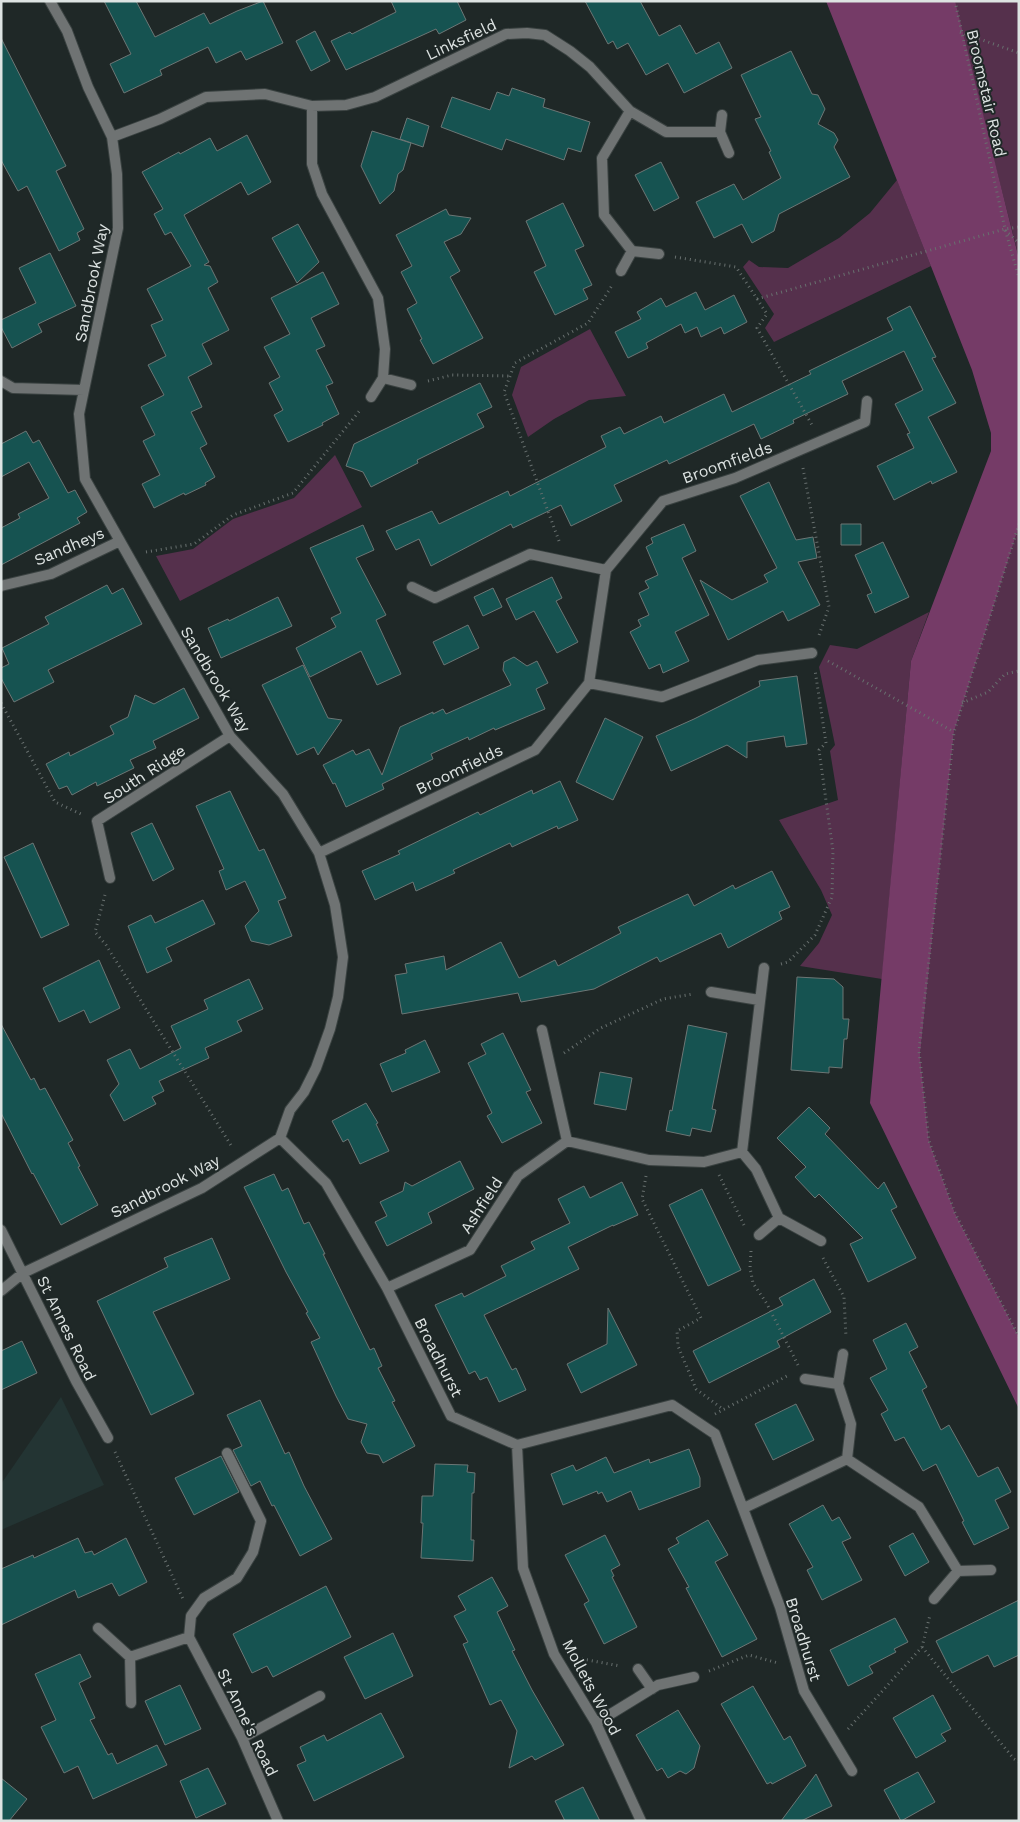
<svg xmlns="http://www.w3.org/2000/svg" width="1020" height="1822" viewBox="0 0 1020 1822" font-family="'Work Sans',sans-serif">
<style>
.built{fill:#233433}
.green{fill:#55304c}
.forest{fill:#753b67}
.building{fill:#165351;stroke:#6c7675}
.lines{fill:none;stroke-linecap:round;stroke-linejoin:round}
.minor-casing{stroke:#3a4241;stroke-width:12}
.path{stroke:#68706f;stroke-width:3;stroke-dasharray:1 4;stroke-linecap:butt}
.minor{stroke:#6f7373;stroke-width:10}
.labels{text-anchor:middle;stroke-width:4;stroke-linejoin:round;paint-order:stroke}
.street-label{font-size:16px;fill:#dde3e2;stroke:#1f2827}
</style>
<rect width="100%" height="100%" fill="#1f2827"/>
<path class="built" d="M 61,1397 L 104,1485 L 1,1530 L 1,1484 Z"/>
<path class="green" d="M 955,1 L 1019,1 L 1019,258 L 954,2 Z
M 897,180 L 931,266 L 774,342 L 765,328 L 774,314 L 743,267 L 749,260 L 759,267 L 788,268 L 839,238 L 870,213 Z
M 590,329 L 626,396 L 589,400 L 554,419 L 528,437 L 512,395 L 521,367 Z
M 335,455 L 362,507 L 180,601 L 156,556 L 193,549 L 233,519 L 294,498 Z
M 1019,526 L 1019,1337 L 955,1213 L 929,1141 L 920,1055 L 954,732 Z
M 929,612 L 911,661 L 882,979 L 800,966 L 819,943 L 832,915 L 821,890 L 779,820 L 838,800 L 830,751 L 835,745 L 819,667 L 830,645 L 857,649 Z"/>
<path class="forest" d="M 826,1 L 955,1 L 1019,259 L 1019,526 L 954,732 L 920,1055 L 929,1141 L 955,1213 L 1019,1337 L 1019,1409 L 870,1103 L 911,661 L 991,451 L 991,433 L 972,370 Z"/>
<path class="building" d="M 104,1 L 136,1 L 155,37 L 204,13 L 210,24 L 237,11 L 263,1 L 283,43 L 246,60 L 241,51 L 216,63 L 208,47 L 160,70 L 162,75 L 124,93 L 110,64 L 131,54 Z
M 391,1 L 457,1 L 466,20 L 439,34 L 436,29 L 346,70 L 331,41 L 350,32 L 352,34 L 396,12 Z
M 585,1 L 640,1 L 659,36 L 680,25 L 696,54 L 719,42 L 732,68 L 684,93 L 668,63 L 646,75 L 628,43 L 617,49 L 613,41 L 608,44 Z
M 315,31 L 330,61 L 311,71 L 296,41 Z
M 1,38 L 66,166 L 56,171 L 84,229 L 77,233 L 80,240 L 59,251 L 27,186 L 18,191 L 1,160 Z
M 791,51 L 812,94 L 818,95 L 825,109 L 818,124 L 834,133 L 838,140 L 834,147 L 850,177 L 779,214 L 774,231 L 752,243 L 742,224 L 714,238 L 696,202 L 734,184 L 743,200 L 781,178 L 769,152 L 771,151 L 755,119 L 761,117 L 741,75 Z
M 512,88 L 545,99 L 543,107 L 590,122 L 581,152 L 568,148 L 564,160 L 506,139 L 502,150 L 441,127 L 452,97 L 490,110 L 497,92 L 509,96 Z
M 407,118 L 429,126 L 423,147 L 400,139 Z
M 372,131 L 411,143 L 403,170 L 398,174 L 394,191 L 380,204 L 361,166 Z
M 247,135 L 271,182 L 248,195 L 241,182 L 184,215 L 209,262 L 204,265 L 210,266 L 218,282 L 208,288 L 229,330 L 202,344 L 212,364 L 188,377 L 202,407 L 191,412 L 207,444 L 200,448 L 215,477 L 205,483 L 206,485 L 185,495 L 184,493 L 154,508 L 142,484 L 160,475 L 143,441 L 155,435 L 141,407 L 164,395 L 148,365 L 166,356 L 151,325 L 163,320 L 147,289 L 191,266 L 171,232 L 165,235 L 154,214 L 163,209 L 142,172 L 179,152 L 180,154 L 210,138 L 217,151 Z
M 661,162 L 679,198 L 654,211 L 635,175 Z
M 563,203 L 584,246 L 575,250 L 592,285 L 583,289 L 588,299 L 555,315 L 534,272 L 546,266 L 526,221 Z
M 446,209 L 449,215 L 471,218 L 461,234 L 444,242 L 460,271 L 450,277 L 483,338 L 433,364 L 420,340 L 422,339 L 407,309 L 417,303 L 401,272 L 412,266 L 396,235 Z
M 298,224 L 319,262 L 297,283 L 272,238 Z
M 50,253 L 76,306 L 38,324 L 42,332 L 12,348 L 1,327 L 1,320 L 36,303 L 19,268 Z
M 323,272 L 339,304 L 311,318 L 325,346 L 316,350 L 333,383 L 326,386 L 339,414 L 322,423 L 323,425 L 288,442 L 274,415 L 283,410 L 269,383 L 280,377 L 264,347 L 290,334 L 271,298 Z
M 696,292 L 705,310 L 734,295 L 747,322 L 724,334 L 721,327 L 701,337 L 697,327 L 685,333 L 681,324 L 646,343 L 648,348 L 628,358 L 615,332 L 641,319 L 637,312 L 661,298 L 666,307 Z
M 910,306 L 936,357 L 932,358 L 956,403 L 928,417 L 957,472 L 932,484 L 931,481 L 894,500 L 877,466 L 914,448 L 907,434 L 910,433 L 895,404 L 923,390 L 904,351 L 842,381 L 848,394 L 793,420 L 794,423 L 761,439 L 754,424 L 669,464 L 667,460 L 614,485 L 622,501 L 571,526 L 561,505 L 513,528 L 511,524 L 431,566 L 419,539 L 396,550 L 386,531 L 432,511 L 439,524 L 508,491 L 510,496 L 606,447 L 601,436 L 620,427 L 624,434 L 661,416 L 664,423 L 724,394 L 732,412 L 811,374 L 809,371 L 893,330 L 887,318 Z
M 480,383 L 492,407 L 477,414 L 484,427 L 417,460 L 418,463 L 371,487 L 363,472 L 346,466 L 354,444 Z
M 26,431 L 33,443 L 39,440 L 68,493 L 75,490 L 87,512 L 77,518 L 80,523 L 1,565 L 1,528 L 20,518 L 18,514 L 49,498 L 29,462 L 1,477 L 1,444 Z
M 769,482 L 796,540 L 813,537 L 817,558 L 798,562 L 820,605 L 788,621 L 783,611 L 728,640 L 700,580 L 732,600 L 768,582 L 764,575 L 777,568 L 740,496 Z
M 684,524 L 696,551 L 682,558 L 709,615 L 675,632 L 689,661 L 663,673 L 660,664 L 649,669 L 630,632 L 641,626 L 638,620 L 649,615 L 639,593 L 649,588 L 645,581 L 658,575 L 646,547 L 653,543 L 651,538 Z
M 841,524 L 861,524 L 861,545 L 841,545 Z
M 363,525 L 374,550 L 356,558 L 386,615 L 376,620 L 401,674 L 377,685 L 361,651 L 310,677 L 296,648 L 336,627 L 331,618 L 341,613 L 310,548 Z
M 883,542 L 909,597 L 875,613 L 867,595 L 872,593 L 855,555 Z
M 552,577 L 562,598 L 556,601 L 578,642 L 557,653 L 534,611 L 516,620 L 506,599 Z
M 107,585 L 112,594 L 123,588 L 142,624 L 48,670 L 54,682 L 14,702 L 1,678 L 1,668 L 9,664 L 2,648 L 49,624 L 45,617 Z
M 493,588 L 502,607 L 483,616 L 474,597 Z
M 278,597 L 292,626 L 221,658 L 208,628 L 228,619 L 229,621 Z
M 468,625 L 479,648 L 444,665 L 433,642 Z
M 514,657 L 527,666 L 537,661 L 548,683 L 536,689 L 545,709 L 495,730 L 494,728 L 469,740 L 468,737 L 431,754 L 433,759 L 382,784 L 384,789 L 346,807 L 335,783 L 333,784 L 323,765 L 353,750 L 356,755 L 369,749 L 382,775 L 400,727 L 433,712 L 433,714 L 443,709 L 446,714 L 511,685 L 503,670 L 504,662 Z
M 303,665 L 328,718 L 342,720 L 318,755 L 314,747 L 297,755 L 262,685 Z
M 797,676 L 807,744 L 786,747 L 784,736 L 747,742 L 747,758 L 727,745 L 671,771 L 656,736 L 694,719 L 760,686 L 759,681 Z
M 184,688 L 199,718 L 153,741 L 156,748 L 130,760 L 134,768 L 97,786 L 96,782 L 72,795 L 67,786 L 59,789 L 46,764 L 69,752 L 70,756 L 114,734 L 110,726 L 128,717 L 135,695 L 154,704 Z
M 605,718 L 643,737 L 613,800 L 576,782 Z
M 560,781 L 578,820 L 558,829 L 557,826 L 512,847 L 510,843 L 453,870 L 455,873 L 416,891 L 413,882 L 375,900 L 362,871 L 400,854 L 398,851 L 478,812 L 480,815 L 532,790 L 533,794 Z
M 230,791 L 259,851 L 264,849 L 286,898 L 278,901 L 292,936 L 269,945 L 251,941 L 245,926 L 259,911 L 245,881 L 226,890 L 219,871 L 224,869 L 196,806 Z
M 152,823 L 174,869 L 153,881 L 131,833 Z
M 33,843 L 69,925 L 41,938 L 4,857 Z
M 772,871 L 790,907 L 779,912 L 782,919 L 728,948 L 721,933 L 660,962 L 657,957 L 594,989 L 521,1002 L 518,993 L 402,1014 L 395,975 L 407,973 L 405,964 L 444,956 L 446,970 L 501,942 L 519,978 L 555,960 L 558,966 L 621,933 L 618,927 L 688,894 L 694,906 L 733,885 L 735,889 Z
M 203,900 L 215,924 L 166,948 L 172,961 L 147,973 L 128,926 L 151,915 L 155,923 Z
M 99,960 L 120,1008 L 90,1023 L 84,1010 L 59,1022 L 43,988 Z
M 797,977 L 834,979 L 843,987 L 843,1019 L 849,1019 L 847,1039 L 844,1039 L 842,1068 L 829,1067 L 829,1073 L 791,1070 Z
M 249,979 L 263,1009 L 237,1021 L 242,1031 L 205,1048 L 209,1058 L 159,1081 L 164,1091 L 152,1097 L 156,1104 L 124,1121 L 110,1095 L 119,1084 L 107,1060 L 130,1049 L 140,1069 L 181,1048 L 171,1026 L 208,1009 L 204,1000 Z
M 1,1024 L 31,1080 L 34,1078 L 40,1090 L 45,1088 L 73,1140 L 68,1143 L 80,1166 L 78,1167 L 98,1205 L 61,1225 L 33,1173 L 32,1174 L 1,1113 Z
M 688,1025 L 727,1033 L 712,1109 L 716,1110 L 711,1132 L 692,1128 L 690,1136 L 666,1131 L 670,1110 L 672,1111 Z
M 503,1033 L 531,1090 L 526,1092 L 542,1123 L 502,1143 L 487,1116 L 492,1113 L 468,1063 L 486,1054 L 481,1044 Z
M 425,1040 L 440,1072 L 392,1092 L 380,1064 L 406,1053 L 405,1050 Z
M 600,1072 L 632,1078 L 626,1110 L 594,1104 Z
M 366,1103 L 378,1123 L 376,1124 L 389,1151 L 360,1164 L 348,1139 L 343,1142 L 332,1121 Z
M 809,1107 L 830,1128 L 825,1134 L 878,1189 L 884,1182 L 897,1207 L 891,1210 L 916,1258 L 868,1282 L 850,1244 L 863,1238 L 819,1194 L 815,1198 L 795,1177 L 806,1167 L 777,1138 Z
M 460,1161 L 474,1189 L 428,1213 L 432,1223 L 387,1246 L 375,1222 L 387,1216 L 380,1202 L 403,1191 L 405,1182 L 412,1186 Z
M 274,1174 L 282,1191 L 288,1188 L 304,1224 L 309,1222 L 325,1254 L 323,1254 L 370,1350 L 374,1348 L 382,1366 L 378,1368 L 395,1401 L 392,1402 L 415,1446 L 383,1463 L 379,1455 L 367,1453 L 361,1442 L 367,1424 L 348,1419 L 336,1396 L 311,1342 L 320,1338 L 306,1313 L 308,1312 L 286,1272 L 244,1187 Z
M 622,1182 L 638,1215 L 613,1226 L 613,1225 L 568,1247 L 579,1269 L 484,1315 L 512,1370 L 516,1368 L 526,1390 L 499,1402 L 487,1377 L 480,1380 L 475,1371 L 469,1374 L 435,1305 L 462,1293 L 464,1297 L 506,1276 L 501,1266 L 535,1249 L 531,1242 L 570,1223 L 558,1199 L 584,1186 L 590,1198 Z
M 702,1189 L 741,1270 L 708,1286 L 669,1205 Z
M 212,1238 L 230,1279 L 153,1312 L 194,1394 L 151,1415 L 97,1301 L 168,1267 L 164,1258 Z
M 814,1279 L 831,1312 L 777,1341 L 780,1347 L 709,1383 L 693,1351 L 783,1305 L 779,1298 Z
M 608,1308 L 637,1365 L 581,1393 L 567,1364 L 607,1344 Z
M 906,1323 L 918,1347 L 909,1352 L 927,1387 L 922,1390 L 941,1430 L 949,1425 L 978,1477 L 998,1467 L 1011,1492 L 995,1500 L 1009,1528 L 974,1545 L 962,1522 L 964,1521 L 936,1464 L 923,1471 L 904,1437 L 895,1441 L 881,1414 L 888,1410 L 870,1378 L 887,1369 L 873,1340 Z
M 22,1341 L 37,1373 L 1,1390 L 1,1351 Z
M 260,1400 L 285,1454 L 289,1452 L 304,1486 L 332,1539 L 300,1556 L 274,1505 L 272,1506 L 260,1481 L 251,1486 L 233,1450 L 242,1446 L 227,1415 Z
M 796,1404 L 814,1440 L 773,1460 L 755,1424 Z
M 689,1449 L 700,1478 L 700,1487 L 639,1510 L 631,1491 L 607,1502 L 602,1492 L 598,1494 L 597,1491 L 563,1505 L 551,1474 L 573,1465 L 576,1471 L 606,1457 L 614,1473 L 649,1459 L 650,1463 Z
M 221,1456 L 239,1492 L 194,1515 L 175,1478 Z
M 435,1464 L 468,1465 L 467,1472 L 475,1473 L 474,1493 L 472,1493 L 471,1540 L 474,1540 L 473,1561 L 421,1558 L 423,1523 L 421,1523 L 422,1496 L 433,1496 Z
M 823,1505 L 832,1521 L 839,1517 L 851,1538 L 842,1542 L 862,1580 L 822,1600 L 807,1570 L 813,1567 L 789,1524 Z
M 708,1520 L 728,1555 L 715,1562 L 757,1639 L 722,1657 L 686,1588 L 689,1587 L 668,1549 L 679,1543 L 676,1538 Z
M 913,1533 L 929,1562 L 905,1576 L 889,1546 Z
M 605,1535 L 620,1565 L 611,1570 L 614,1576 L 612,1577 L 637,1627 L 604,1644 L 584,1604 L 589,1601 L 565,1555 Z
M 78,1538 L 85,1553 L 92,1551 L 94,1555 L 126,1538 L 147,1582 L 119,1596 L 112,1583 L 78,1598 L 75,1590 L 1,1625 L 1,1569 L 33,1555 L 34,1558 Z
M 492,1577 L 508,1606 L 497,1612 L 515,1650 L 512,1651 L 532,1690 L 564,1745 L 535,1760 L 532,1756 L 509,1768 L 517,1731 L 501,1700 L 490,1705 L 463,1644 L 468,1642 L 454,1616 L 466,1610 L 458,1596 Z
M 326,1586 L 351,1637 L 273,1677 L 267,1666 L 252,1673 L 233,1634 Z
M 1019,1600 L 1019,1655 L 994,1667 L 988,1655 L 952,1673 L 936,1641 Z
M 895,1618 L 908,1642 L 894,1649 L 896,1652 L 869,1666 L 873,1673 L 848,1686 L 830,1650 Z
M 393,1633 L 413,1676 L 365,1699 L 344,1657 Z
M 80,1654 L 91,1677 L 79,1683 L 95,1718 L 90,1720 L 108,1755 L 112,1753 L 117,1764 L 157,1745 L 167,1765 L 93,1799 L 78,1766 L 64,1773 L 41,1727 L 56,1720 L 35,1674 Z
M 180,1685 L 201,1729 L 165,1745 L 145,1701 Z
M 753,1686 L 784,1740 L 790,1736 L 806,1766 L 772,1784 L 771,1782 L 767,1784 L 721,1704 Z
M 933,1695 L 951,1729 L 941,1734 L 946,1741 L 916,1758 L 893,1718 Z
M 678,1710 L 700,1746 L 694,1768 L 686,1774 L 680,1771 L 668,1778 L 662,1768 L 657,1771 L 636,1735 Z
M 381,1713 L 404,1757 L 314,1801 L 297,1765 L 306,1761 L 300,1747 L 324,1735 L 327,1741 Z
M 208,1768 L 226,1804 L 196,1818 L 180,1781 Z
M 918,1772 L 935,1802 L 901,1821 L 884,1790 Z
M 816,1774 L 832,1806 L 801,1821 L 781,1821 Z
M 1,1778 L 27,1799 L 9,1821 L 1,1821 Z
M 583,1787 L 600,1821 L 565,1821 L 555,1801 Z"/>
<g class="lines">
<g class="minor-casing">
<path id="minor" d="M 312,106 L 312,164 L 322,194 L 378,298 L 385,349 L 383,378 L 371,397
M 630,111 L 602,158 L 604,215 L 632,251 L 659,254
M 720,132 L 722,115
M 112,137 L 160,119 L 206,97 L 265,94 L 312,106 L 346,105 L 375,97 L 506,34 L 527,33 L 545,35 L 570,51 L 590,67 L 630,111 L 666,132 L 720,132 L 729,153
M 621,271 L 632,251
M 383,378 L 411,385
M 1,381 L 13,388 L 84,390
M 1,586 L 51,574 L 120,541
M 412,587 L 435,598 L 530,554 L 606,570
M 589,683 L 662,697 L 758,660 L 812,653
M 319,853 L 535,750 L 589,683 L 606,570 L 663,501 L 735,478 L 865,422 L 867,401
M 110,878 L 97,821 L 230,736
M 711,992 L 759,1000
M 542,1030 L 567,1141
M 280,1138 L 326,1183 L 387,1288 L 451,1416 L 517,1445 L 672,1405 L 715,1434 L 780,1607 L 804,1691 L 852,1771
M 742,1152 L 756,1169 L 779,1218 L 821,1241
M 1,1230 L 76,1381 L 108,1438
M 759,1235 L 779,1218
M 387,1288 L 470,1250 L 518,1176 L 567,1141 L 649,1160 L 704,1162 L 742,1152 L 764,968
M 1,1291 L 23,1273 L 202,1188 L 280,1138 L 290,1110 L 304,1092 L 316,1068 L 330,1029 L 338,997 L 343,957 L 335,905 L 319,853 L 283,794 L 230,736 L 85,479 L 79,414 L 118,228 L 117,174 L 112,137 L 88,87 L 67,31 L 50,1
M 843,1354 L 838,1384 L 851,1424 L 847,1459 L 919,1507 L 958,1571 L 934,1599
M 805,1379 L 838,1384
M 517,1445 L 523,1568 L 554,1654 L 596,1723 L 641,1821
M 744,1508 L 847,1459
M 958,1571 L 991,1570
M 98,1628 L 130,1657 L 189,1637
M 189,1637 L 191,1616 L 204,1598 L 237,1578 L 253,1552 L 261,1521 L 227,1453
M 189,1637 L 242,1738 L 278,1821
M 130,1657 L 131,1703
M 638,1669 L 652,1689
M 596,1723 L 658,1685 L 694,1677
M 242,1738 L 320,1696"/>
</g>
<path class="path" d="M 955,1 L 1005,229 L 1019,278
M 960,32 L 1019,53
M 1005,230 L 1019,243
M 675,257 L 736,267 L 767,314 L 757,328 L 812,425
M 757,299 L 1005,229 L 1019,227
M 428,381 L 452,375 L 510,376
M 803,468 L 829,607 L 818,638
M 1019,524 L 954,732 L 919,1051 L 929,1141 L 955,1213 L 1019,1337
M 559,541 L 504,392 L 515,363 L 588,323 L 613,284
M 146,552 L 194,544 L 233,515 L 293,493 L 361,409
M 828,661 L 954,732
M 1,703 L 55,802 L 83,815
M 962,703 L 988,692 L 1005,674 L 1019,671
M 105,895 L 95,932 L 106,945 L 232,1147
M 781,964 L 788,962 L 815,935 L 832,897 L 833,851 L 819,750 L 826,743 L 815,670
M 564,1053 L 601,1028 L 663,999 L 693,994
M 719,1175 L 744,1225
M 646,1176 L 642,1199 L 701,1318 L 677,1331 L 678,1346 L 696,1389 L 724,1410
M 751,1251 L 750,1268 L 753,1283 L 767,1304 L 798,1365
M 823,1258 L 844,1297 L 846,1337
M 715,1414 L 787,1376
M 115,1452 L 183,1599
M 922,1647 L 1014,1759 L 1019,1762
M 577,1658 L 620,1666
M 709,1671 L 749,1655 L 778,1663
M 848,1729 L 922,1647 L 930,1615"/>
<use href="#minor" class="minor"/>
</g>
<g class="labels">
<g class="street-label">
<text transform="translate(461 39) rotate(-25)" y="6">Linksfield</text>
<text transform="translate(987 93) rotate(77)" y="6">Broomstair Road</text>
<text transform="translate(91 283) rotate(-79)" y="6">Sandbrook Way</text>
<text transform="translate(727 462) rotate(-20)" y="6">Broomfields</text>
<text transform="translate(69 546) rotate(-23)" y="6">Sandheys</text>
<text transform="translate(216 679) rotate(59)" y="6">Sandbrook Way</text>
<text transform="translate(459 769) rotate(-26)" y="6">Broomfields</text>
<text transform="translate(144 774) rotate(-33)" y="6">South Ridge</text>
<text transform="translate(165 1186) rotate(-27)" y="6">Sandbrook Way</text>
<text transform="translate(481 1205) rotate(-57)" y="6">Ashfield</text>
<text transform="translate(67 1328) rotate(64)" y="6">St Annes Road</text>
<text transform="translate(439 1357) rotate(63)" y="6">Broadhurst</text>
<text transform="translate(804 1639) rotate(73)" y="6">Broadhurst</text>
<text transform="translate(592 1687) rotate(62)" y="6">Mollets Wood</text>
<text transform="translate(248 1722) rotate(64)" y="6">St Anne's Road</text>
</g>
</g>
<rect width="1020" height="1822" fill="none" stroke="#dde3e2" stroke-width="5"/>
</svg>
